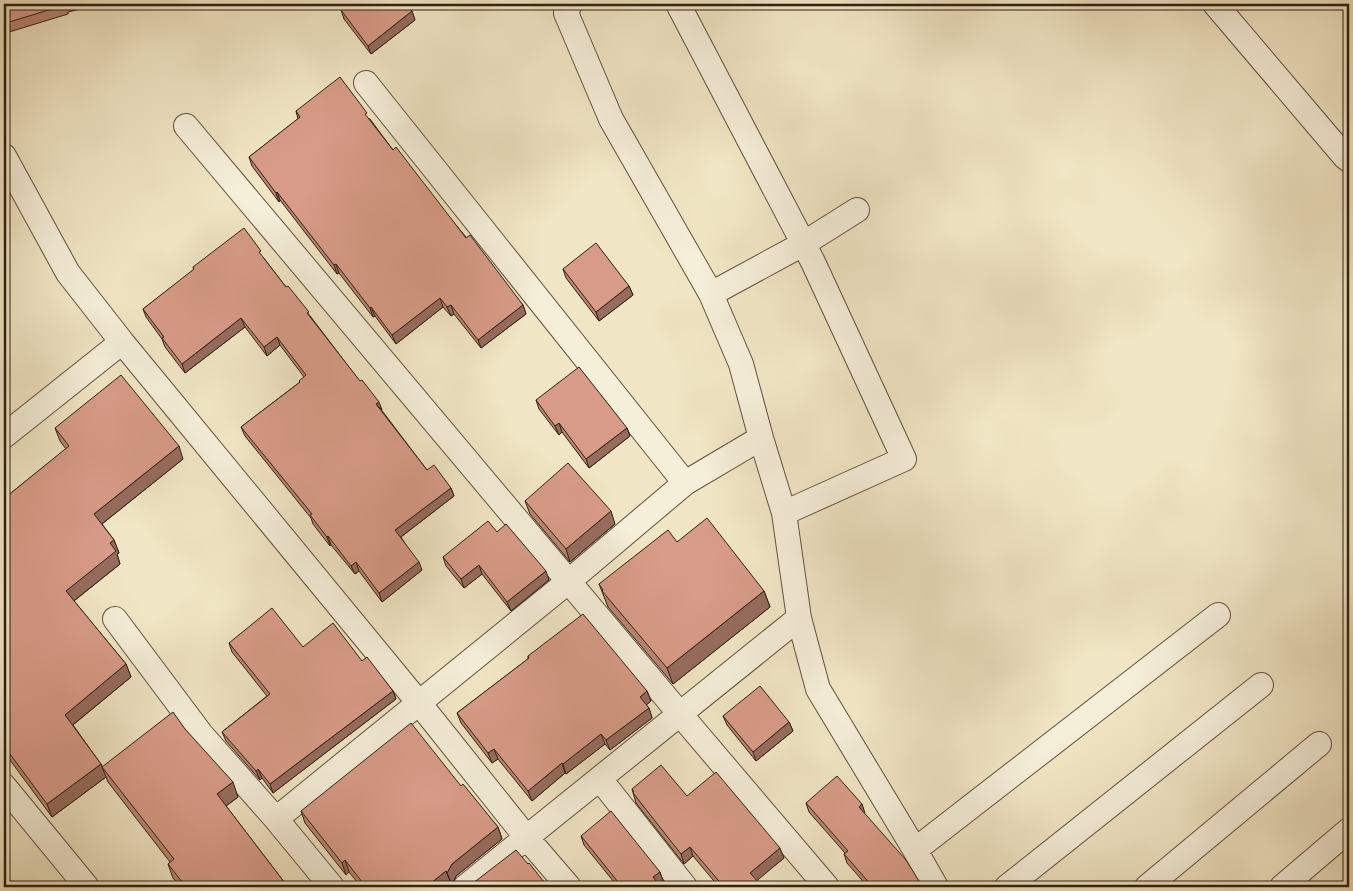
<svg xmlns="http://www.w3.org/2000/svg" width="1353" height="891" viewBox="0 0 1353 891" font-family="'EB Garamond',serif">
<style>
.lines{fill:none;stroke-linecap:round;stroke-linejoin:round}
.street-casing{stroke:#5f513e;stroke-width:26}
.street{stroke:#f5eed9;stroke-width:24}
.wall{fill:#b98574;stroke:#2f2012}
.shaded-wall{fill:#966c5e;stroke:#2f2012}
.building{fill:#d79b87;stroke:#2f2012}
</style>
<rect width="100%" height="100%" fill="#f0e5c4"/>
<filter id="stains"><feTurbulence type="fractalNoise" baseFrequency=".004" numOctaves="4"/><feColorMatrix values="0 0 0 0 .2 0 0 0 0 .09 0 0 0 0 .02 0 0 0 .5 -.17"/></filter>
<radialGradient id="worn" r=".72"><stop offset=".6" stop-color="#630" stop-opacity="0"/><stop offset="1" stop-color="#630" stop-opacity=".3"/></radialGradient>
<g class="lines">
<g class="street-casing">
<path id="street" d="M 570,4 L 566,13 L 611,119 L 711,294 L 741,364 L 761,438 L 784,513 L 799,618 L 818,689 L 915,850 L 936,887
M 678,4 L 813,262 L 904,459 L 784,513
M 1215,4 L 1345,157 L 1349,160
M 366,83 L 685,483
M 186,126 L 680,714 L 827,887
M 4,156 L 68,273 L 122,342 L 419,703 L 526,837 L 569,887
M 711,294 L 803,244 L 857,210
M 4,436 L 122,342
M 115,619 L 201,734 L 276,819 L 332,887
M 600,779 L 685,887
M 4,786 L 87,887
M 276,819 L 569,581 L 685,483 L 761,438
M 915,850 L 1218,615
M 465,887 L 799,618
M 1007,887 L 1261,685
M 1147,887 L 1319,744
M 1282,887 L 1349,830"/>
</g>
<use href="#street" class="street"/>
</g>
<path class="wall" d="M 4,4 L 101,4 L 68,12 L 68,14 L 9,32 L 6,23 Z
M 341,10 L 412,11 L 415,20 L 371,54 L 344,19 Z
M 296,111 L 370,119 L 393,150 L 523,305 L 526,314 L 481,348 L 454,314 L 451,316 L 443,307 L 396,344 L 375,316 L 373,317 L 339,273 L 337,274 L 280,200 L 279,202 L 252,166 L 249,157 L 298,119 Z
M 263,257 L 286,287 L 311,317 L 427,470 L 451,488 L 454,496 L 401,537 L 422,570 L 382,602 L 359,571 L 355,574 L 331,545 L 330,546 L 313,524 L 311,518 L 245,436 L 241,427 L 300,382 L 304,377 L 280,345 L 267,356 L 245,327 L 185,373 L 165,347 L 162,339 L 146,317 L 143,309 L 194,270 L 193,267 Z
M 563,269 L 629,286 L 633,295 L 599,321 L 566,278 Z
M 536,400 L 627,428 L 630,436 L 589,468 L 562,432 L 559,435 L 539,409 Z
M 55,428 L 183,459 L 102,524 L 114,540 L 119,553 L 117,554 L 120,564 L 74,601 L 126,664 L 131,677 L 73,725 L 103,767 L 238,797 L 226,806 L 288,887 L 180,887 L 173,878 L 168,864 L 170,862 L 108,782 L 106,777 L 52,817 L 4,752 L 4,501 L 7,499 L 6,497 L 66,449 L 60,441 Z
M 525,501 L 615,524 L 570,562 L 530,514 Z
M 497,532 L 549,580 L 511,611 L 482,574 L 464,588 L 446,566 L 443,557 Z
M 677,542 L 764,591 L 770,607 L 673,684 L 608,607 L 599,584 Z
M 229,643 L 303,647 L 362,661 L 393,691 L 396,699 L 273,793 L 262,778 L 260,780 L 226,741 L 222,732 L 267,696 L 232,652 Z
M 528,656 L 647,691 L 651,701 L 646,705 L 649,708 L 652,718 L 610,750 L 605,744 L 566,774 L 565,773 L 532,801 L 498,759 L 492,763 L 461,723 L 457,713 L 528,659 Z
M 723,716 L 789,722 L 793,731 L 756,761 L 727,725 Z
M 461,786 L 498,827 L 502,839 L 456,876 L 452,885 L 451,883 L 446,887 L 361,887 L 349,872 L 346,875 L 305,823 L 301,811 Z
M 632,789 L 687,796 L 784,858 L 756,880 L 763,887 L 719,887 L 693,856 L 684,864 L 636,803 Z
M 806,803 L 862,804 L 864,813 L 919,881 L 921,887 L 868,887 L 847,863 L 844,854 L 845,853 L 809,812 Z
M 581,836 L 660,872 L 663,881 L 659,884 L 661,887 L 618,887 L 584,845 Z"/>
<path class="shaded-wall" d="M 412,11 L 415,20 L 371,54 L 368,46 Z
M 277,192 L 280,200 L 279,202 L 276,193 Z
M 336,264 L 339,273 L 337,274 L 334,265 Z
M 629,286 L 633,295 L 599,321 L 596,312 Z
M 440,298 L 443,307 L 396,344 L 392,335 Z
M 451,305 L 454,314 L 451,316 L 447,307 Z
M 523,305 L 526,314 L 481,348 L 478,340 Z
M 371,307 L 375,316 L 373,317 L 370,308 Z
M 241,318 L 245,327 L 185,373 L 182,364 Z
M 277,337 L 280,345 L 267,356 L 264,347 Z
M 379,402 L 382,410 L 376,404 Z
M 559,423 L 562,432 L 559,435 L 555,426 Z
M 627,428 L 630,436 L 589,468 L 586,459 Z
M 179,446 L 183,459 L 98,527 L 94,514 Z
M 451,488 L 454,496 L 398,539 L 395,530 Z
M 611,511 L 615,524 L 570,562 L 566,549 Z
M 328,536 L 331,545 L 330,546 L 327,537 Z
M 114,540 L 119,553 L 117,554 L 120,564 L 71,603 L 66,591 L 110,543 Z
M 356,562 L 359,571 L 355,574 L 351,566 Z
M 419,562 L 422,570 L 382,602 L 379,593 Z
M 479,565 L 482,574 L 464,588 L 461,579 Z
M 546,571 L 549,580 L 511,611 L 507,602 Z
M 764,591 L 770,607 L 673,684 L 667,668 Z
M 126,664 L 131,677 L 70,727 L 65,715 Z
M 393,691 L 396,699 L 273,793 L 270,784 Z
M 647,691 L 651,701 L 644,707 L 640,697 Z
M 649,708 L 652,718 L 610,750 L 606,740 Z
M 789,722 L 793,731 L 756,761 L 753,752 Z
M 601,734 L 605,744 L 566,774 L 563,764 Z
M 494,749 L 498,759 L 492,763 L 488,753 Z
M 562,763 L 565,773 L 532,801 L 528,791 Z
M 101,764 L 106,777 L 52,817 L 47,804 Z
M 258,769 L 262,778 L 260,780 L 256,771 Z
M 233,782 L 238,797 L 222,809 L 217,794 Z
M 862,804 L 865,813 L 862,815 L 859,807 Z
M 498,827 L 502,839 L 456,876 L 452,885 L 447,873 L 452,864 Z
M 690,847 L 693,856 L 684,864 L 681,854 Z
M 780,848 L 784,858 L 754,883 L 750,873 Z
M 345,860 L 349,872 L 346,875 L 342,863 Z
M 446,871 L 451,883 L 446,887 L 426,887 Z
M 660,872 L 663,881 L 656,887 L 653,877 Z
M 919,881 L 921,887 L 912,887 Z"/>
<path class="building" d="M 4,4 L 65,4 L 65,5 L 6,23 L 4,16 Z
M 349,4 L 406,4 L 412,11 L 368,46 L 341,10 Z
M 340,77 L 367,113 L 365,114 L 393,150 L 396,147 L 466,238 L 470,235 L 523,305 L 478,340 L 451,305 L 447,307 L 440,298 L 392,335 L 371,307 L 370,308 L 336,264 L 334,265 L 277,192 L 276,193 L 249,157 L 300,117 L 296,111 Z
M 244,228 L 261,251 L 259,252 L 286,287 L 288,286 L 309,312 L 307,313 L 360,381 L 362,380 L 379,402 L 376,404 L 427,470 L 434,465 L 451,488 L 395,530 L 419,562 L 379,593 L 356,562 L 351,566 L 328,536 L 327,537 L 310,515 L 312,514 L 241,427 L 300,382 L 299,381 L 306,375 L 277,337 L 264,347 L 241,318 L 182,364 L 162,338 L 164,337 L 143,309 L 194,269 L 193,267 Z
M 596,243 L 629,286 L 596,312 L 563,269 Z
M 579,367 L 627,428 L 586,459 L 559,423 L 555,426 L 536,400 Z
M 121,375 L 179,446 L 94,514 L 114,540 L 110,543 L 116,551 L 66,591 L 126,664 L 65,715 L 101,764 L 47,804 L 4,746 L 4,501 L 7,498 L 6,497 L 69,446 L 55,428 Z
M 568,463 L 611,511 L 566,549 L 525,501 Z
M 707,518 L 764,591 L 667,668 L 602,591 L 603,590 L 599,584 L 668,530 L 677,542 Z
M 488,521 L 497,532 L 506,524 L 546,571 L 507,602 L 479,565 L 461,579 L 443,557 Z
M 272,608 L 303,647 L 333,623 L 362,661 L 367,657 L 393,691 L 270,784 L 258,769 L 256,771 L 222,732 L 270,694 L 229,643 Z
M 583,614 L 647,691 L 640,697 L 649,708 L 606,740 L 601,734 L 563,764 L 562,763 L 528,791 L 494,749 L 488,753 L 457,713 L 529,658 L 528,656 Z
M 760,686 L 789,722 L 753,752 L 723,716 Z
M 173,712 L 185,729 L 233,782 L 217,794 L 288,887 L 186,887 L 168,864 L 174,859 L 102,767 Z
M 411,723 L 461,786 L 463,784 L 498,827 L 452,864 L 447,873 L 446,871 L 426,887 L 366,887 L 345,860 L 342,863 L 301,811 Z
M 661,765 L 687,796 L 716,772 L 780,848 L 750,873 L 763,887 L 724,887 L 690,847 L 681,854 L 633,793 L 634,792 L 632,789 Z
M 837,776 L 862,804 L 859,807 L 906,860 L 919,881 L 912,887 L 873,887 L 844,854 L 848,851 L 806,803 Z
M 611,811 L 660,872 L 653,877 L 661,887 L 622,887 L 581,836 Z
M 516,850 L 528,864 L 529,863 L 548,887 L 468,887 Z"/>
<rect width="1353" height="891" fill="none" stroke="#f0e5c4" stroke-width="20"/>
<rect x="5" y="5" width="1343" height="881" fill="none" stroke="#2f2012" stroke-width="2.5"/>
<rect x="10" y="10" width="1333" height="871" fill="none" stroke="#2f2012"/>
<rect width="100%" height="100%" filter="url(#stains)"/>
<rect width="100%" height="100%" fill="url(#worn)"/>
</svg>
